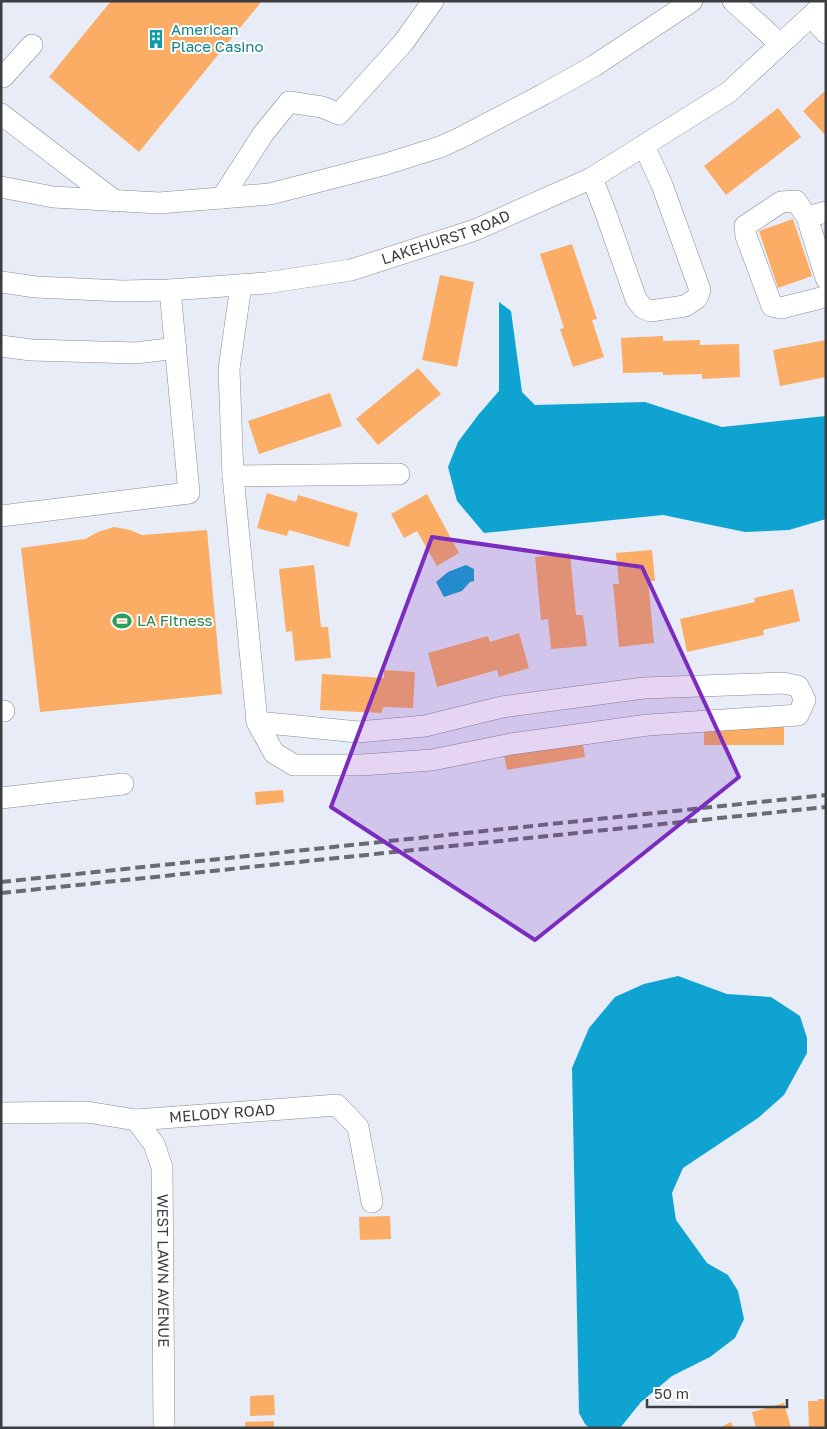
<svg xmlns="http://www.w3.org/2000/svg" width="827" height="1429" viewBox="0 0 827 1429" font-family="'Golos Text',sans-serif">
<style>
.water{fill:#0ea3d1}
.building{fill:#fbac65}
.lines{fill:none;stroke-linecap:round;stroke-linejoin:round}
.minor-casing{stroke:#888b95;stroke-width:22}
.minor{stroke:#fff;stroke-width:21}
.rail{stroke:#696b71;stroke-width:4;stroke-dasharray:10 5;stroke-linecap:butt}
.marked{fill:#7b2cbf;fill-opacity:0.2;stroke:#7b2cbf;stroke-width:4;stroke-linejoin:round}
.labels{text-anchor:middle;stroke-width:4;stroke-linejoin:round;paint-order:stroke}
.culture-label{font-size:15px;fill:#0d838f;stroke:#fff;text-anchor:start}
.street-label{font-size:15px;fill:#3b3d41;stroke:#fff}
.leisure-label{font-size:15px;fill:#27864d;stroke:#fff;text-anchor:start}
</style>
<rect width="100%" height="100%" fill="#e8ecf7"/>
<path class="water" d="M 499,302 L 511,311 L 522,392 L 535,405 L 645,402 L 722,427 L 826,416 L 826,519 L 789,530 L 745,532 L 663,515 L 484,533 L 457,501 L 448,467 L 458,442 L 479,414 L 499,391 Z
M 466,565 L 474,569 L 474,581 L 470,582 L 462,591 L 444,597 L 436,582 L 448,572 Z
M 678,976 L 727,994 L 771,997 L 800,1016 L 807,1038 L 807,1053 L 784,1095 L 758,1118 L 683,1168 L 672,1193 L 676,1220 L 707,1263 L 728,1275 L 738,1291 L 744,1319 L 735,1338 L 710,1357 L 672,1376 L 641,1402 L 620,1428 L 589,1428 L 585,1424 L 579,1413 L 572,1068 L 589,1028 L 615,997 L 644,984 Z"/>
<path class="building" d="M 111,1 L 262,1 L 139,152 L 49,77 Z
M 826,90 L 826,136 L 803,111 Z
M 778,108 L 801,137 L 726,195 L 704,166 Z
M 793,219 L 812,276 L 778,288 L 759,231 Z
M 572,244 L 597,319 L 592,320 L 604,357 L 573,367 L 560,329 L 564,328 L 540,254 Z
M 440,275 L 474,282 L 457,367 L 422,360 Z
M 663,336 L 663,341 L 700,340 L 700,345 L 739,344 L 740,377 L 702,379 L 702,374 L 663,375 L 663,372 L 623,373 L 621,338 Z
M 826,340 L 826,377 L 780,386 L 773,350 Z
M 418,368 L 441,394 L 378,445 L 356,419 Z
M 330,393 L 342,426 L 259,454 L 248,421 Z
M 267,493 L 296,502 L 298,495 L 358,513 L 349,547 L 289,530 L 287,536 L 257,528 Z
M 427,494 L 459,553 L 437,566 L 417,531 L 404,538 L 391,514 Z
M 114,527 L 130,530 L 142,535 L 207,530 L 222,694 L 40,712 L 21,548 L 85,539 L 98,532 Z
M 652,550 L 655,581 L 648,581 L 654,643 L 619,647 L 613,584 L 619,584 L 616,553 Z
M 570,553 L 576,615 L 583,615 L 587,646 L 551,649 L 548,619 L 541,620 L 535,557 Z
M 314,565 L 321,627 L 328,627 L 331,658 L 295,661 L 292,631 L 286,632 L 279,569 Z
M 793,589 L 800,621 L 763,630 L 764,635 L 687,652 L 680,619 L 755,602 L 754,598 Z
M 519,633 L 529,668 L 499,677 L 497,670 L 437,687 L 428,653 L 488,636 L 490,642 Z
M 384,670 L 415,672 L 413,708 L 383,707 L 382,713 L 320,710 L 322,674 L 384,678 Z
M 704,724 L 784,724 L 784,745 L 704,745 Z
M 582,737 L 585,757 L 507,770 L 503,751 Z
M 283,790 L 284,802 L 256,805 L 255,792 Z
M 390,1216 L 391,1239 L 360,1240 L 359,1217 Z
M 274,1395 L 275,1415 L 250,1416 L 250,1396 Z
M 818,1399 L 826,1399 L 826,1428 L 809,1428 L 808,1401 L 818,1401 Z
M 784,1403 L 791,1428 L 756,1428 L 752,1412 Z
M 274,1421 L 274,1428 L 245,1428 L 245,1422 Z
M 731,1422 L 734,1428 L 719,1428 Z"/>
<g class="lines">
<g class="minor-casing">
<g id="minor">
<path d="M 733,1 L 780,44"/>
<path d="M 811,16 L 826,33"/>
<path d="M 1,76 L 3,77 L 32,45"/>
<path d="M 1,114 L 115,201"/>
<path d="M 592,178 L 605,211 L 636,299 L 643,308 L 650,311 L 685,306 L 697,298 L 700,290 L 662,185 L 644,146"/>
<path d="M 1,187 L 53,197 L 159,203 L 270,194 L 386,164 L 440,147 L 460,138 L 544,94 L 594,66 L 692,1"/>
<path d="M 222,198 L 263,134 L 289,102 L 322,107 L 339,114 L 403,43 L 433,1"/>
<path d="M 807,217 L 826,212"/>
<path d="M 826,278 L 807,217 L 796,201 L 781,202 L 745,226 L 746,236 L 772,306 L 781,308 L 825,297 L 826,295"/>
<path id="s1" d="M 1,282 L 36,287 L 122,291 L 170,290 L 266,283 L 351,270 L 475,230 L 592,178 L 729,92 L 826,2"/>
<path d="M 241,285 L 229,369 L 233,476 L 257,722 L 274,753 L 294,765 L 361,765 L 432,760 L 511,744 L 648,725 L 798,715 L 805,700 L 798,686 L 783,683 L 644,688 L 502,707 L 425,726 L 358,732 L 257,722"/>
<path d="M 1,346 L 31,350 L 136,353 L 176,348"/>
<path d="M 233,476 L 399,474"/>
<path d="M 1,516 L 189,493 L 170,290"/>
<path d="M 1,711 L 4,711"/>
<path d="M 1,798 L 123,784"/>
<path id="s2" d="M 1,1113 L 87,1112 L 136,1120 L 337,1105 L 358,1127 L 372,1202"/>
<path id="s3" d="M 136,1120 L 154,1144 L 162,1167 L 164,1428"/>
</g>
</g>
<use href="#minor" class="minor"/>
<path class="rail" d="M 1,882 L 826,795
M 1,893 L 826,807"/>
</g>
<path class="marked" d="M 432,537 L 642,567 L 739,777 L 535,940 L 331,807 Z"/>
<defs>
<g id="building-bare" transform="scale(1.5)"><path d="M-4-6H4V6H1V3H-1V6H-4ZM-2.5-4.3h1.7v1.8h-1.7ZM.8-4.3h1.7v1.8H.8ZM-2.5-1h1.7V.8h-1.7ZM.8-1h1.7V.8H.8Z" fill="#0f9aa8" stroke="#fff" stroke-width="2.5" paint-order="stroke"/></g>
<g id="stadium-bare" transform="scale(1.5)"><path d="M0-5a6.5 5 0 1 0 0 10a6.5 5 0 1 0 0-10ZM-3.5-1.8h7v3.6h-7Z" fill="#2e9e5b" stroke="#fff" stroke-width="2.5" paint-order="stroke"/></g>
</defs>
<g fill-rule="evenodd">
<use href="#building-bare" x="156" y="39"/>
<use href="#stadium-bare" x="122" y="621"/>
</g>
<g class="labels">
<g class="culture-label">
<text x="171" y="35">American<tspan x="171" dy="17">Place Casino</tspan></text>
</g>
<g class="street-label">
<text dy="5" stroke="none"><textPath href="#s1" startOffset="452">LAKEHURST ROAD</textPath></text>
<text dy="5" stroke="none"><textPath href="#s2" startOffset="222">MELODY ROAD</textPath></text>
<text dy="5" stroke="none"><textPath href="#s3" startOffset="158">WEST LAWN AVENUE</textPath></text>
</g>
<g class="leisure-label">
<text x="137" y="626">LA Fitness</text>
</g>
</g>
<rect width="827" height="1429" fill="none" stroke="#3b3d41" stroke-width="5"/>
<path d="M647 1399v8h140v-8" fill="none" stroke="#3b3d41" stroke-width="2.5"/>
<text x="654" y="1399" font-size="15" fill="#3b3d41" stroke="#ffffff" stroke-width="4" paint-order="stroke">50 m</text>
</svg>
